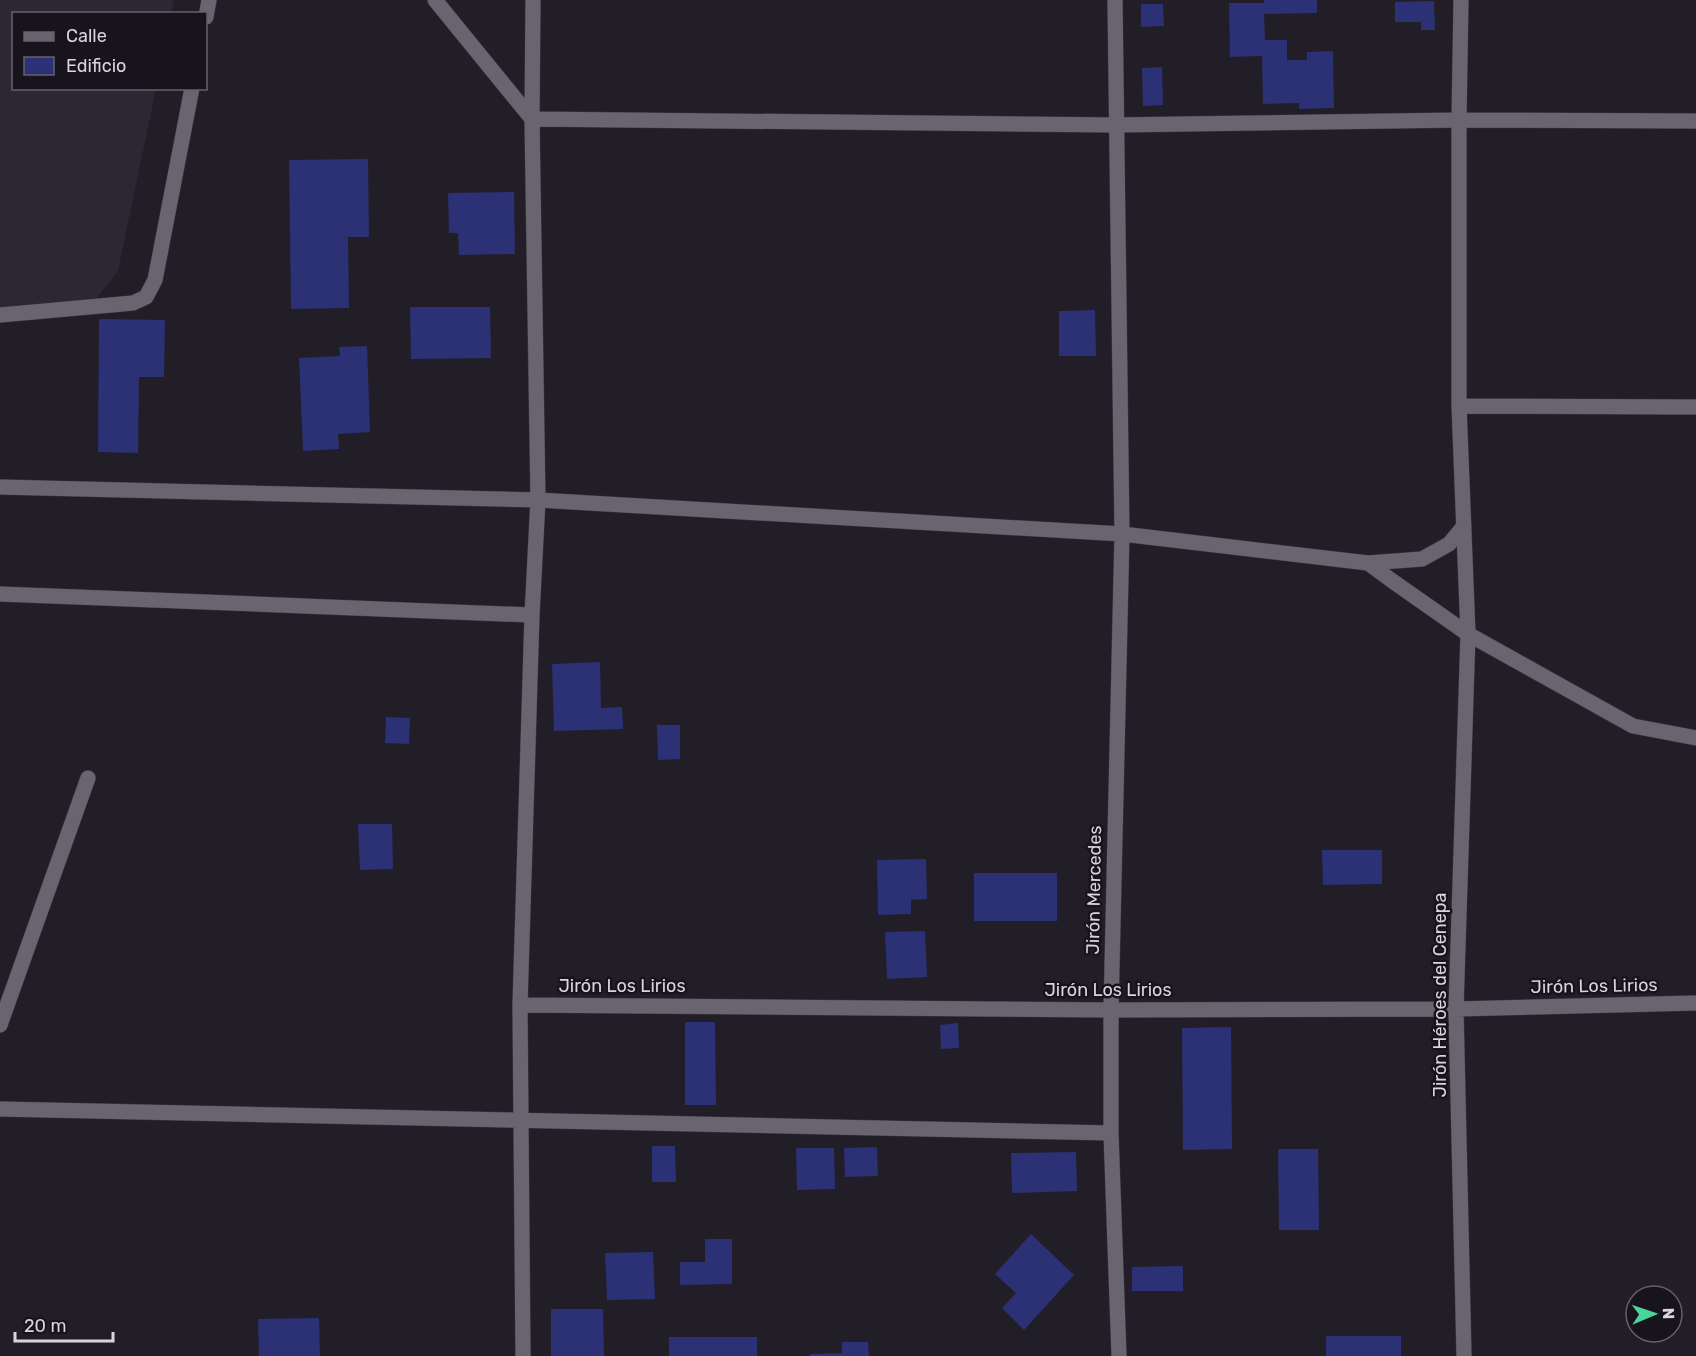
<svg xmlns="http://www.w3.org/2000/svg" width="1696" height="1356" viewBox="0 0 1696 1356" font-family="Rubik,sans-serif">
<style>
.built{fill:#2c2635}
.building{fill:#2c3074}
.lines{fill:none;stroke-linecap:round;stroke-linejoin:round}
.minor-casing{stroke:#3c3941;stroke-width:16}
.minor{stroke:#696470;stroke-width:15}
.labels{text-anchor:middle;stroke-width:5;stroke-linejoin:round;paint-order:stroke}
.street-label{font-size:18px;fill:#d8d5dc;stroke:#18141e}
</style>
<rect width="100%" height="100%" fill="#221e27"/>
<path class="built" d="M 0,0 L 174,0 L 171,13 L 14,14 L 14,88 L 156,89 L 118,271 L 88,309 L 0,314 Z"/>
<path class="building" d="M 1264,0 L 1317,0 L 1317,13 L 1264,14 L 1265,40 L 1287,40 L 1287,60 L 1307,60 L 1307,52 L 1333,51 L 1334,108 L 1299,109 L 1299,103 L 1263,104 L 1262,56 L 1230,57 L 1229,3 L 1264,3 Z
M 1434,1 L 1435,30 L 1421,30 L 1421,22 L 1395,22 L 1395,2 Z
M 1141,4 L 1163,4 L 1164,26 L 1141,27 Z
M 1162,67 L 1163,105 L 1143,106 L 1142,68 Z
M 368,159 L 369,237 L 348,237 L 349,308 L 291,309 L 289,160 Z
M 514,192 L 515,254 L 459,255 L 458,233 L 449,233 L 448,193 Z
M 410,307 L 490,307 L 491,358 L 411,359 Z
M 1095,310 L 1096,356 L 1059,356 L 1059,311 Z
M 99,319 L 165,320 L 164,377 L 139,377 L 138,453 L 98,452 Z
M 367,346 L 370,432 L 338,434 L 339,449 L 303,451 L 299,358 L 340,356 L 339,347 Z
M 600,662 L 601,708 L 622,707 L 623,729 L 554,731 L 552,664 Z
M 386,717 L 410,718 L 409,744 L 385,743 Z
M 657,725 L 680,725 L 680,759 L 658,760 Z
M 358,824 L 392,824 L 393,869 L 360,870 Z
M 1322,850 L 1382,850 L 1382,884 L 1323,885 Z
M 926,859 L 927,899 L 911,900 L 911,914 L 878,915 L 877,860 Z
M 974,873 L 1057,873 L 1057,921 L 974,921 Z
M 925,931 L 927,977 L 887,979 L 885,932 Z
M 685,1022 L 715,1022 L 716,1105 L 685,1105 Z
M 958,1023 L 959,1048 L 941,1049 L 940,1025 Z
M 1231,1027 L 1232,1149 L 1183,1150 L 1182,1028 Z
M 652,1146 L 675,1146 L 676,1182 L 652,1182 Z
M 877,1147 L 878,1176 L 845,1177 L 844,1148 Z
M 796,1148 L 834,1148 L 835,1189 L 797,1190 Z
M 1278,1149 L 1318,1149 L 1319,1230 L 1279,1230 Z
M 1076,1152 L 1077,1191 L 1012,1193 L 1011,1153 Z
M 1031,1234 L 1074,1275 L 1024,1330 L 1002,1308 L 1016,1293 L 995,1274 Z
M 705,1239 L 732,1239 L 732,1284 L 680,1285 L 680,1262 L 705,1262 Z
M 653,1252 L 655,1299 L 607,1300 L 605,1253 Z
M 1183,1266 L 1183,1291 L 1132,1291 L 1132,1267 Z
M 551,1309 L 603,1309 L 604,1356 L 551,1356 Z
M 319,1318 L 320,1356 L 259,1356 L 258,1319 Z
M 1326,1336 L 1401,1336 L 1401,1356 L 1326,1356 Z
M 669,1337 L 757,1337 L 757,1356 L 669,1356 Z
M 842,1342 L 868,1342 L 869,1356 L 810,1356 L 810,1354 L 842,1353 Z"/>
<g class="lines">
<g class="minor-casing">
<path id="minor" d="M 435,0 L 532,119 L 1116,125 L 1459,120 L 1696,121
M 1115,0 L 1122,534 L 1111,1010 L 1111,1133 L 1119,1356
M 1461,0 L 1459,120 L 1459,406 L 1468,634 L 1456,1009 L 1464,1356
M 206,17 L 209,0
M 0,315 L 133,303 L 146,297 L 155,280 L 192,88
M 1459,406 L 1696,407
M 0,487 L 538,500 L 1122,534 L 1368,563 L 1391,580 L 1468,634 L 1633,726 L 1696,738
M 1368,563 L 1422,559 L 1449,544 L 1464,526
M 0,594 L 532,615
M 520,1005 L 1111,1010 L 1456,1009 L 1696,1003
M 0,1025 L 88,778
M 0,1109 L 1111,1133
M 523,1356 L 520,1005 L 532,615 L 538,500 L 532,119 L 533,0"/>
</g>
<use href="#minor" class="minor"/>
</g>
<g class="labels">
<g class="street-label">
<text transform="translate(1094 890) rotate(-89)" y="6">Jirón Mercedes</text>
<text x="622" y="992">Jirón Los Lirios</text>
<text transform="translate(1594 986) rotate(-1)" y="6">Jirón Los Lirios</text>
<text x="1108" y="996">Jirón Los Lirios</text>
<text transform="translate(1440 995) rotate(-90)" y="6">Jirón Héroes del Cenepa</text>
</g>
</g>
<rect x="12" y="12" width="195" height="78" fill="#18141e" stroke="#65616a" stroke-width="1.5"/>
<rect x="24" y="32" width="30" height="9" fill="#696470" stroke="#65616a" stroke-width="1.5"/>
<text x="66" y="42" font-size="18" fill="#d8d5dc">Calle</text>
<rect x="24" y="57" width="30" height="18" fill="#2c3074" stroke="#65616a" stroke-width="1.5"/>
<text x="66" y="72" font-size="18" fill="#d8d5dc">Edificio</text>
<g transform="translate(1654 1314) rotate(88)"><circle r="28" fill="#18141e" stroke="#65616a" stroke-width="1.5"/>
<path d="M0-4.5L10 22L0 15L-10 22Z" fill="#4ad49c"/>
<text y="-9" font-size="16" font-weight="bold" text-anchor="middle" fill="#d8d5dc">N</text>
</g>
<path d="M15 1332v9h98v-9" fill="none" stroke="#d8d5dc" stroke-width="3"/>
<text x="24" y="1332" font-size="18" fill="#d8d5dc" stroke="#18141e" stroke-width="4.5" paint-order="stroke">20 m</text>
</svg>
